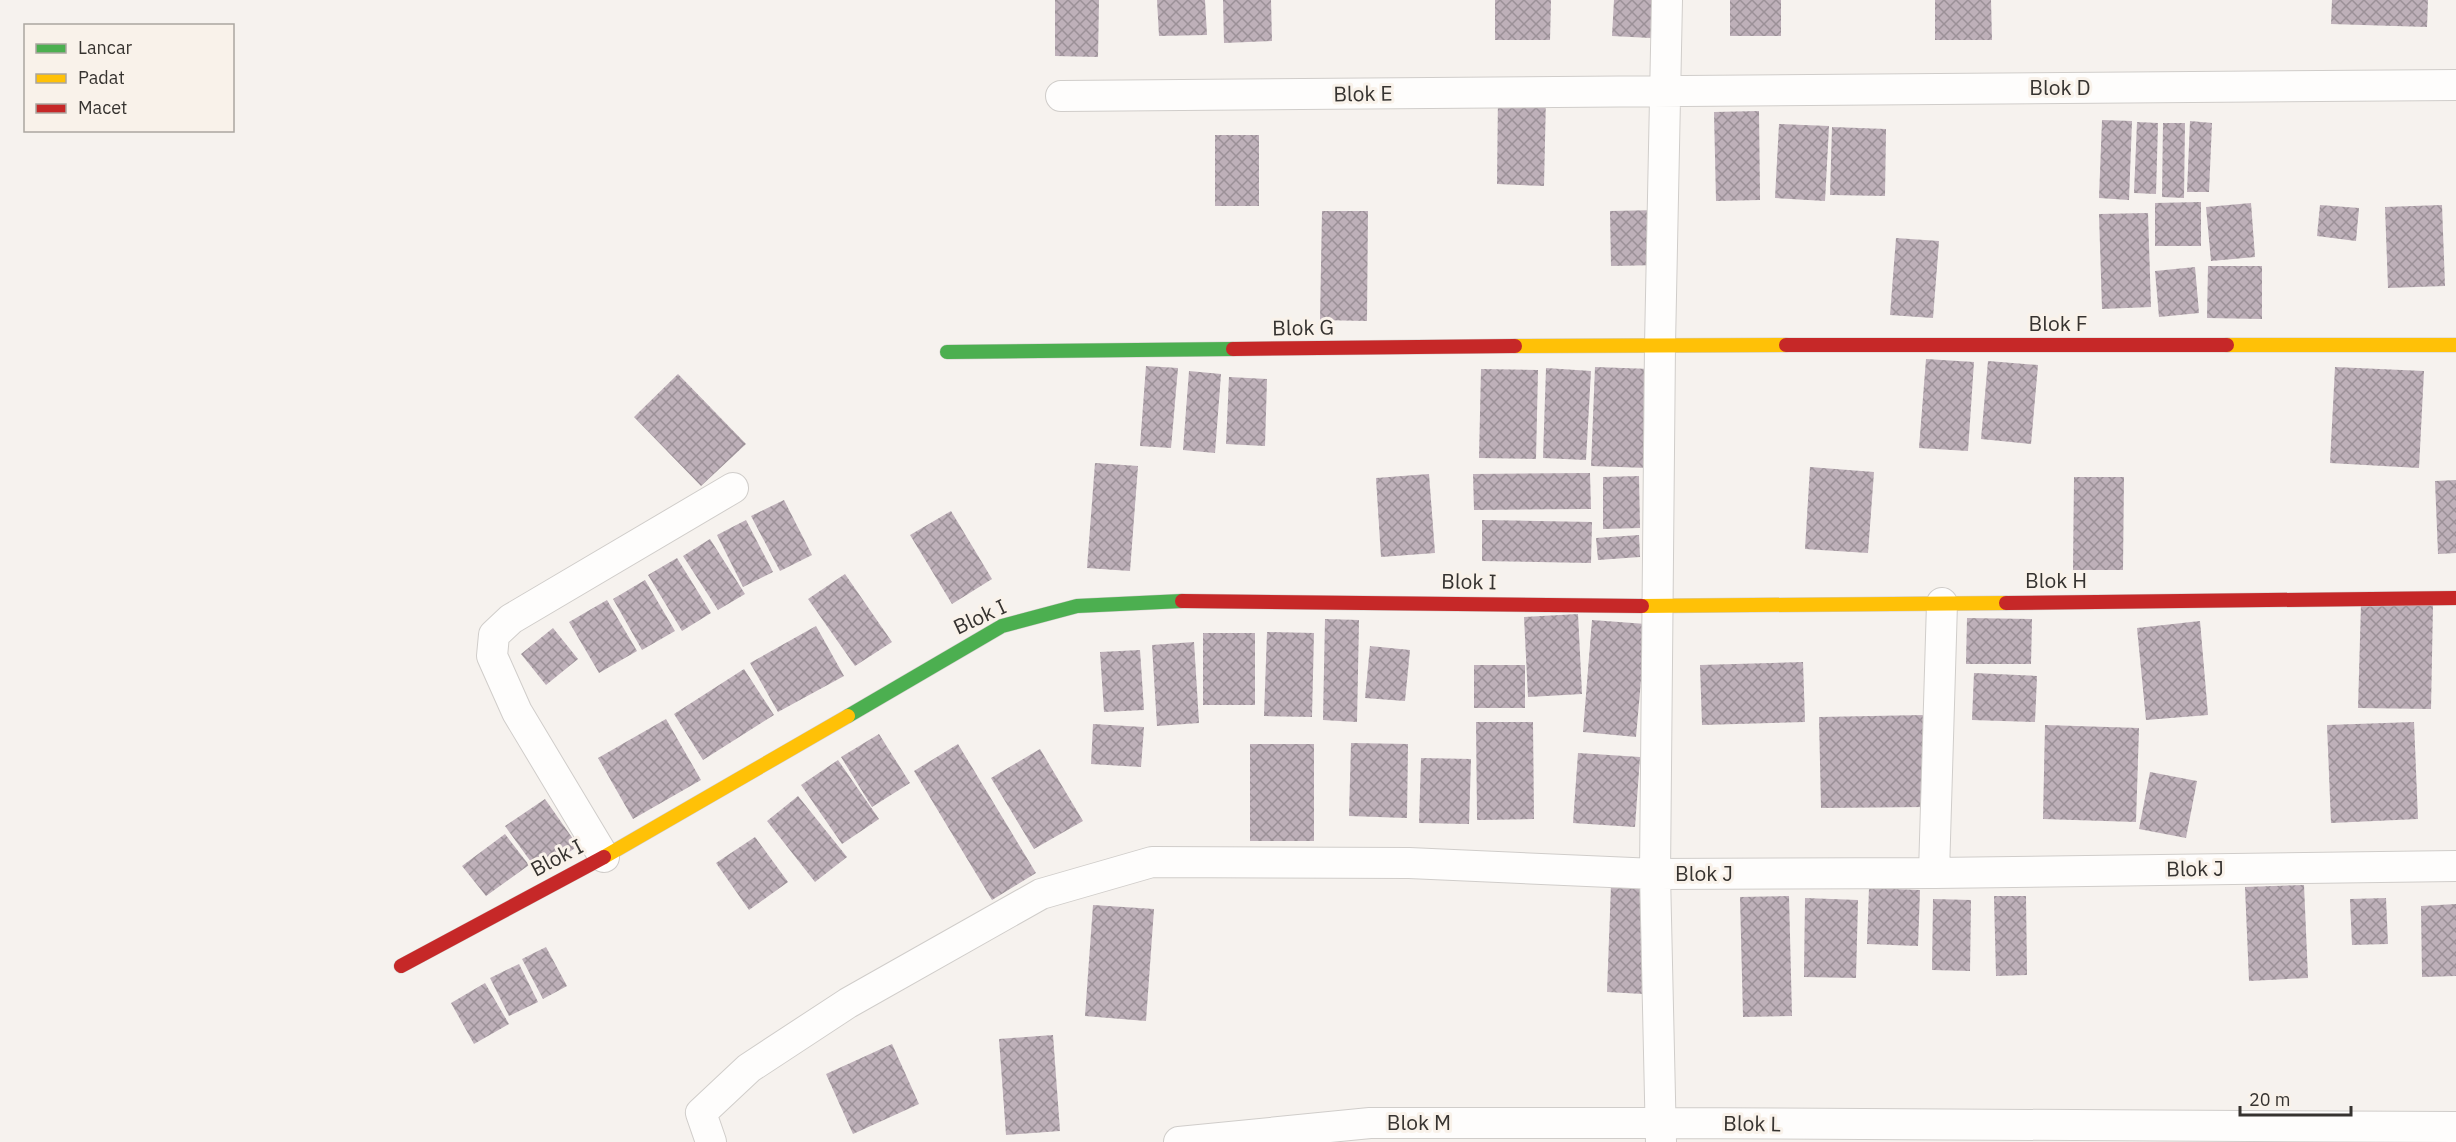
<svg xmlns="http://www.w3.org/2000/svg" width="2456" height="1142" viewBox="0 0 2456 1142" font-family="'IBM Plex Sans',sans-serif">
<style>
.building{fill:url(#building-cross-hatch)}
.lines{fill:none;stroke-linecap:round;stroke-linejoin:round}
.street-casing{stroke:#d0cdca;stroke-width:32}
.fast-casing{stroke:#d0cdca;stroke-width:15}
.slow-casing{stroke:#d0cdca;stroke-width:15}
.jam-casing{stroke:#d0cdca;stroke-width:15}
.street{stroke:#fefdfc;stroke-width:30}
.fast{stroke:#4caf50;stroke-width:14}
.slow{stroke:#ffc107;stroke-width:14}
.jam{stroke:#c62828;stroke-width:14}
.labels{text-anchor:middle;stroke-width:6;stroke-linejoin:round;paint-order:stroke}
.street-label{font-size:21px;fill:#363330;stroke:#f9f2ea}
</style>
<defs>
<pattern id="building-cross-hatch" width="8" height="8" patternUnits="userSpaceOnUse" patternTransform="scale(1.5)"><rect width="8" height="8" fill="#beb0b9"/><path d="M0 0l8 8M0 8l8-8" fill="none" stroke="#9b9097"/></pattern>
</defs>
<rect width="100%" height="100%" fill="#f6f2ee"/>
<path class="building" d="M 1055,0 L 1099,0 L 1098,57 L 1055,56 Z
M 1157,0 L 1205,0 L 1207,35 L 1159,36 Z
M 1223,0 L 1271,0 L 1272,41 L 1224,43 Z
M 1495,0 L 1551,0 L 1550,40 L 1495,40 Z
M 1614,0 L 1653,0 L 1651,38 L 1612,36 Z
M 1730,0 L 1781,0 L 1781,36 L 1730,36 Z
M 1935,0 L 1991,0 L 1992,40 L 1935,40 Z
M 2332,0 L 2428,0 L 2427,27 L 2331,24 Z
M 1498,95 L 1546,96 L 1544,186 L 1497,184 Z
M 1759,111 L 1760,200 L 1716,201 L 1714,112 Z
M 2102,120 L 2132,121 L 2129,200 L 2099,198 Z
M 2190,121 L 2212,123 L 2209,192 L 2187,192 Z
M 2137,122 L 2158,123 L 2156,194 L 2134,193 Z
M 2163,123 L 2185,123 L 2184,198 L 2162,197 Z
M 1779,124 L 1829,126 L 1825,201 L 1775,198 Z
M 1832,127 L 1886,129 L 1885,196 L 1830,195 Z
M 1215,135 L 1259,135 L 1259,206 L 1215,206 Z
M 2201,202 L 2201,246 L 2155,246 L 2155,203 Z
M 2251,203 L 2255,257 L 2211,261 L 2206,207 Z
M 2320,205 L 2359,208 L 2356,241 L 2317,236 Z
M 2442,205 L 2445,286 L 2388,288 L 2385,207 Z
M 1660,210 L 1661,265 L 1611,266 L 1610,211 Z
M 1322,211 L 1368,211 L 1367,321 L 1320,320 Z
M 2148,213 L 2151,307 L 2102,309 L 2099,214 Z
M 1896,238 L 1939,241 L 1933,318 L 1890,315 Z
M 2208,266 L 2262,266 L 2262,319 L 2207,318 Z
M 2195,267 L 2199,313 L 2159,317 L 2155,271 Z
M 1926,359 L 1974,362 L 1968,451 L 1919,448 Z
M 1988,361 L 2038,365 L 2031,444 L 1981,439 Z
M 1146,366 L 1178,368 L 1171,448 L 1140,446 Z
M 1595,367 L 1651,369 L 1647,468 L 1591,466 Z
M 2335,367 L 2424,371 L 2419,468 L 2330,463 Z
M 1546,368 L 1591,371 L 1586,460 L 1543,458 Z
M 1481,369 L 1538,370 L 1536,459 L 1479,458 Z
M 1189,371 L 1221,374 L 1215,453 L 1183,450 Z
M 678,374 L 746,444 L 701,486 L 634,417 Z
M 1229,377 L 1267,379 L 1265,446 L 1226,444 Z
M 1095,463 L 1138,466 L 1130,571 L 1087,568 Z
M 1810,467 L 1874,472 L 1868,553 L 1805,549 Z
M 1590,473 L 1591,509 L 1474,510 L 1473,474 Z
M 1429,474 L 1435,553 L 1381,557 L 1376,478 Z
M 1639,476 L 1640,528 L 1603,529 L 1603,477 Z
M 2074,477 L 2124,477 L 2123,570 L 2073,570 Z
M 2456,480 L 2456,553 L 2438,554 L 2435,481 Z
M 784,500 L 812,555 L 780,571 L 751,516 Z
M 951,511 L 992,579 L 952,604 L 910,535 Z
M 746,520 L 773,572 L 743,587 L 717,535 Z
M 1482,520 L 1592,522 L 1591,563 L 1482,561 Z
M 1639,535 L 1640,557 L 1598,560 L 1596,538 Z
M 710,539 L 745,594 L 718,610 L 683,556 Z
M 677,558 L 711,613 L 682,631 L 648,575 Z
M 845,574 L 892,642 L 855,666 L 808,599 Z
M 645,580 L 675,631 L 642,650 L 613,599 Z
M 607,600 L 637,651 L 599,673 L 569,622 Z
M 2361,604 L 2433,605 L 2431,709 L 2358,708 Z
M 1578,614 L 1582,694 L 1528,697 L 1524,617 Z
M 1967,618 L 2032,619 L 2031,664 L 1966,664 Z
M 1325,619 L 1359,620 L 1357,722 L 1323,720 Z
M 1592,620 L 1646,624 L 1636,737 L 1583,732 Z
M 2200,621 L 2208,715 L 2146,720 L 2137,628 Z
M 816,626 L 844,676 L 778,712 L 750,663 Z
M 553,628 L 578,659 L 546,685 L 521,654 Z
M 1267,632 L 1314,633 L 1312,717 L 1264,716 Z
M 1203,633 L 1255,633 L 1255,705 L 1203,705 Z
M 1194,642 L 1199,723 L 1157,726 L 1152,645 Z
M 1370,646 L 1410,650 L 1405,701 L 1365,698 Z
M 1140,650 L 1144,710 L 1104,712 L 1100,652 Z
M 1803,662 L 1805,722 L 1702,725 L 1700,665 Z
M 1474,665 L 1525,665 L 1525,708 L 1474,708 Z
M 744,669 L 774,715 L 703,760 L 674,714 Z
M 1974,673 L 2037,676 L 2035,722 L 1972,720 Z
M 1925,715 L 1926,807 L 1821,808 L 1819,717 Z
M 666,719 L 701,780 L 633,819 L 598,758 Z
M 1476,722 L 1533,722 L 1534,819 L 1477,820 Z
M 2414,722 L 2418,819 L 2331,823 L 2327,725 Z
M 1093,724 L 1144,727 L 1141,767 L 1091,764 Z
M 2045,725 L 2139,728 L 2136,822 L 2043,819 Z
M 879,734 L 910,783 L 872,807 L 841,757 Z
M 1351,743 L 1408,744 L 1407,818 L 1349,816 Z
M 958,744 L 1036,873 L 992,900 L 914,771 Z
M 1250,744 L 1314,744 L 1314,841 L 1250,841 Z
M 1040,749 L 1083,821 L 1034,849 L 991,778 Z
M 1578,753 L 1640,757 L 1635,827 L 1573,823 Z
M 1421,758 L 1471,759 L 1469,824 L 1419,823 Z
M 838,760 L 879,819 L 842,844 L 801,785 Z
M 2150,772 L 2197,781 L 2186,838 L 2139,829 Z
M 798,796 L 847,857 L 815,882 L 767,821 Z
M 545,799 L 578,846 L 539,873 L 505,826 Z
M 505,834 L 529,865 L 486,896 L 462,866 Z
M 755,837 L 788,882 L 749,910 L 716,863 Z
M 1611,885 L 1647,886 L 1643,994 L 1607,992 Z
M 2304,885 L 2308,978 L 2249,981 L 2245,887 Z
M 1869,888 L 1920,890 L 1918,946 L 1867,944 Z
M 1789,896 L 1792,1016 L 1743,1017 L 1740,897 Z
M 1994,896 L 2026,896 L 2027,975 L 1996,976 Z
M 1805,898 L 1858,900 L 1856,978 L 1804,977 Z
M 2386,898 L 2388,944 L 2352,945 L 2350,899 Z
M 1933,899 L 1971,900 L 1970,971 L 1932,970 Z
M 2456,904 L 2456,976 L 2422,977 L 2421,906 Z
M 1093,905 L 1154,909 L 1146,1021 L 1085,1016 Z
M 546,947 L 567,986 L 543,999 L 522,959 Z
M 519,964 L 538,1002 L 509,1016 L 490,978 Z
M 485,983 L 509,1024 L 474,1044 L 451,1003 Z
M 1053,1035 L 1060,1131 L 1006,1135 L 999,1039 Z
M 892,1044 L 919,1104 L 853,1134 L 826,1074 Z"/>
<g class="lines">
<g class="street-casing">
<path id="street" d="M 1061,96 L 2456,85
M 1942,603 L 1934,873 L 2456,866
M 604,857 L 517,712 L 492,656 L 494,635 L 511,619 L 733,488
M 711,1142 L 701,1113 L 749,1068 L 848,1003 L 1041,894 L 1152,862 L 1409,863 L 1655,874 L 1934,873
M 1179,1142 L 1370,1123 L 1660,1123 L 2456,1127
M 1661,1142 L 1655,874 L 1660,345 L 1667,0"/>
</g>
<g class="fast-casing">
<path id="fast" d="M 947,352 L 1233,349
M 848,716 L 1002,626 L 1077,606 L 1182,601"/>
</g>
<g class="slow-casing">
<path id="slow" d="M 2227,345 L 2456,345
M 1515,346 L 1786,345
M 1642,606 L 2006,603
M 604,857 L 848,716"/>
</g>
<g class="jam-casing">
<path id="jam" d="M 1786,345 L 2227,345
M 1233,349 L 1515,346
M 1182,601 L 1642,606
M 2006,603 L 2456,598
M 401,966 L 604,857"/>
</g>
<use href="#street" class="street"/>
<use href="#fast" class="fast"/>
<use href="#slow" class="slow"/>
<use href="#jam" class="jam"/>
</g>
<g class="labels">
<g class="street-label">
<text x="2060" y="95">Blok D</text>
<text transform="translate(1363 94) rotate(-1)" y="7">Blok E</text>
<text x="2058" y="331">Blok F</text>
<text transform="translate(1303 328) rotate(-1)" y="7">Blok G</text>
<text x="2056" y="588">Blok H</text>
<text transform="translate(1469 582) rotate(1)" y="7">Blok I</text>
<text transform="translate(980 617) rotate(-25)" y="7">Blok I</text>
<text transform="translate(557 858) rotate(-28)" y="7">Blok I</text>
<text transform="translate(2195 869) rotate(-1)" y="7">Blok J</text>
<text x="1704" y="881">Blok J</text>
<text x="1419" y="1130">Blok M</text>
<text transform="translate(1752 1124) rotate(1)" y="7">Blok L</text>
</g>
</g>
<rect x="24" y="24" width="210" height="108" fill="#f9f2ea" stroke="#aba6a0" stroke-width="1.5"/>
<rect x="36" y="44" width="30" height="9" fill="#4caf50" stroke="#aba6a0" stroke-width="1.5"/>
<text x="78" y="54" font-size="18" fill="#363330">Lancar</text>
<rect x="36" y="74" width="30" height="9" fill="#ffc107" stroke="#aba6a0" stroke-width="1.5"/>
<text x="78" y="84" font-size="18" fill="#363330">Padat</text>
<rect x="36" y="104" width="30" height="9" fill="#c62828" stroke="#aba6a0" stroke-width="1.5"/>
<text x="78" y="114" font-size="18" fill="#363330">Macet</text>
<path d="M2240 1106v9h111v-9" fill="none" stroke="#363330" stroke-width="3"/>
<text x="2249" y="1106" font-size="18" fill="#363330" stroke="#f9f2ea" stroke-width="4.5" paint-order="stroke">20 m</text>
</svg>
